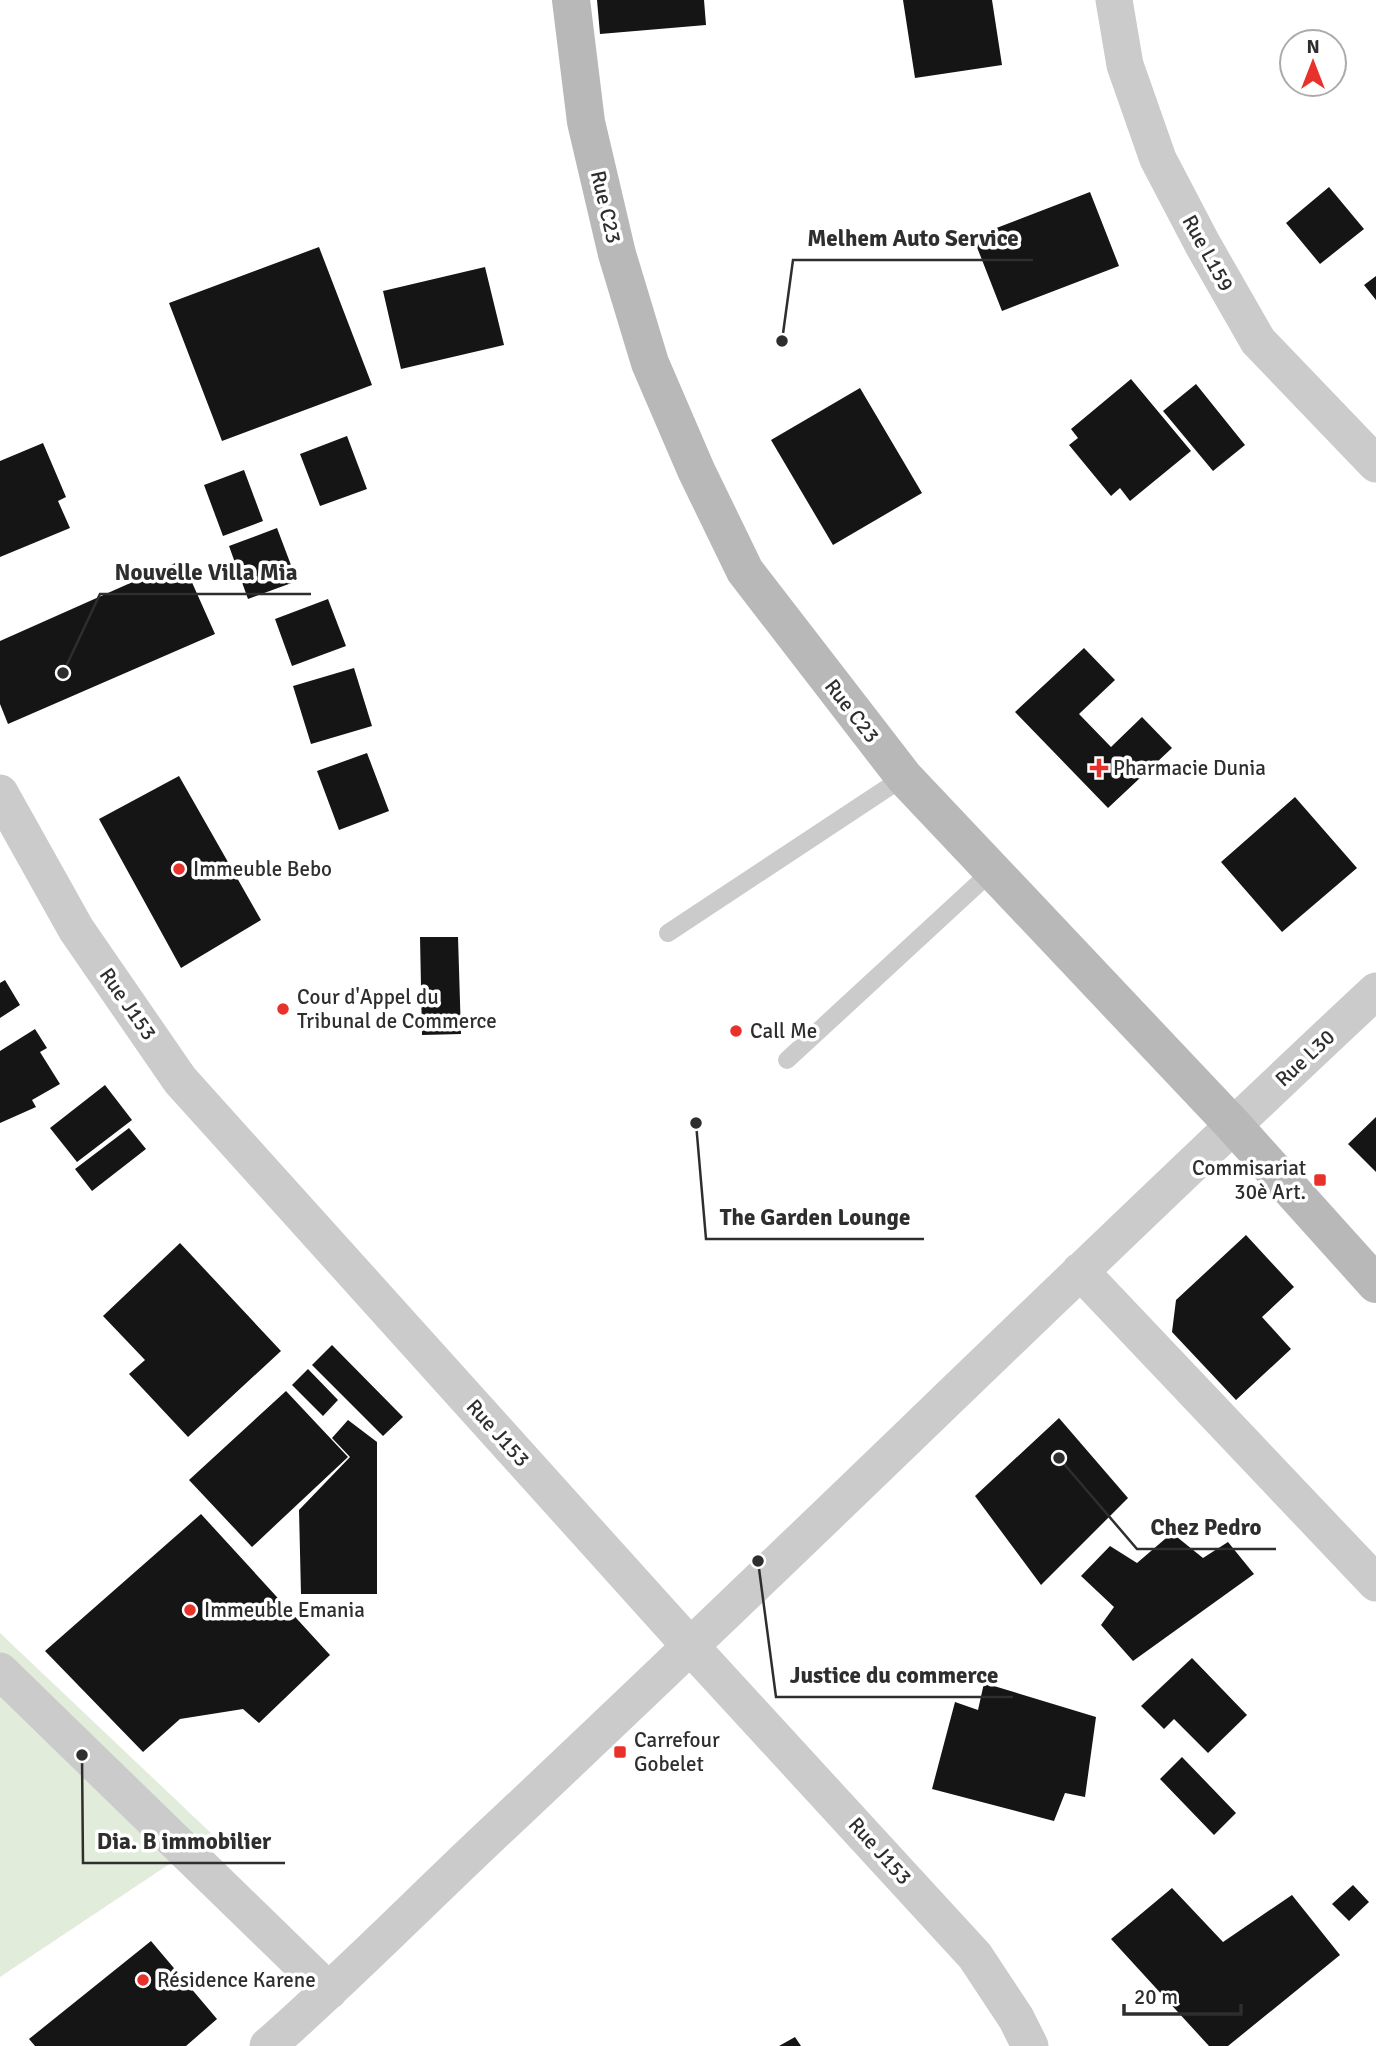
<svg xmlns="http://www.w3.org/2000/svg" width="1376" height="2046" viewBox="0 0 1376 2046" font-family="Signika,sans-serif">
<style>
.green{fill:#e2ecdb}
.building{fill:#151515}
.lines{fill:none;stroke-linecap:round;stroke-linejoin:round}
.lane{stroke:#cbcbcb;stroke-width:18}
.street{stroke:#cbcbcb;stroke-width:37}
.secondary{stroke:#b8b8b8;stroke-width:38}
.poi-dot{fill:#e9312c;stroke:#fff;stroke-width:2.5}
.labels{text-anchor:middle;stroke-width:7;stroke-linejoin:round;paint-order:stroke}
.street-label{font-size:21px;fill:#2e2e2e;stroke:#fff}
.poi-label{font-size:21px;fill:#2e2e2e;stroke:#fff;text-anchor:start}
.leader{fill:none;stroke:#2e2e2e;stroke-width:2.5}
.callout-dot{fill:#2e2e2e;stroke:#fff;stroke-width:2.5}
.callout-label{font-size:23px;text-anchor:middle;font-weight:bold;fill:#2e2e2e;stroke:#fff;stroke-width:7;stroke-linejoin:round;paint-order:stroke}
</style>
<rect width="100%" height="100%" fill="#fff"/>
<path class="green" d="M 0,1633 L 213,1835 L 0,1977 Z"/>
<path class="building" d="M 597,0 L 704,0 L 706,25 L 600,34 Z
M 903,0 L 992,0 L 1002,65 L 915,78 Z
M 1329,187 L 1364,229 L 1320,264 L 1286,223 Z
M 1090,192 L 1119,266 L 1002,311 L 973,237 Z
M 319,247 L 372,385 L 222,441 L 169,303 Z
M 485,267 L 504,345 L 401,369 L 383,291 Z
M 1376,276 L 1376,300 L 1364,285 Z
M 1131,379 L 1191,451 L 1130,501 L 1120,488 L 1111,496 L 1069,445 L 1078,438 L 1071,429 Z
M 1196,384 L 1245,445 L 1213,471 L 1163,411 Z
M 860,388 L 922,493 L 833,545 L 771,440 Z
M 347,436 L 367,489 L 320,506 L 300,454 Z
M 43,443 L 66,497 L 58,501 L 70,528 L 0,557 L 0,461 Z
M 244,470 L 263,521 L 223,536 L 204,485 Z
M 277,528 L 297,581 L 248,599 L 229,546 Z
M 182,560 L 215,634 L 8,724 L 0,704 L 0,641 Z
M 328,599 L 346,646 L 292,666 L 275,619 Z
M 1084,648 L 1115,680 L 1079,714 L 1111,747 L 1142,717 L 1172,748 L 1108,808 L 1015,712 Z
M 354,668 L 372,726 L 311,744 L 293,686 Z
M 367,753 L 389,811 L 339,830 L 317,771 Z
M 179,776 L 261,920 L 181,968 L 99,819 Z
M 1295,797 L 1357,868 L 1282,932 L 1221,862 Z
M 420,937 L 458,937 L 461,1034 L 422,1035 Z
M 5,980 L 20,1005 L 0,1018 L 0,983 Z
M 35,1029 L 47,1048 L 40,1052 L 60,1084 L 32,1100 L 36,1107 L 0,1123 L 0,1051 Z
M 105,1085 L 132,1120 L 77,1162 L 50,1128 Z
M 1376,1117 L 1376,1172 L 1348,1144 Z
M 129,1128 L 146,1149 L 92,1191 L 75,1169 Z
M 1246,1235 L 1294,1287 L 1262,1317 L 1291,1349 L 1236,1400 L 1172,1332 L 1176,1300 Z
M 180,1243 L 281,1351 L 188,1437 L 129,1374 L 145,1360 L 103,1316 Z
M 332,1345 L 403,1417 L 383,1436 L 312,1365 Z
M 308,1369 L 338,1400 L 323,1416 L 292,1385 Z
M 286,1391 L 348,1457 L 252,1547 L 189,1480 Z
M 1059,1418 L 1128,1498 L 1041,1585 L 975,1496 Z
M 348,1420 L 377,1442 L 377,1594 L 301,1594 L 299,1510 L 350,1457 L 332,1438 Z
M 201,1514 L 330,1655 L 259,1723 L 243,1709 L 180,1719 L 143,1752 L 45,1651 Z
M 1172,1533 L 1203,1558 L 1228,1542 L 1254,1574 L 1133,1661 L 1101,1625 L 1114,1607 L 1081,1576 L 1110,1546 L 1137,1563 Z
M 1192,1658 L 1247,1715 L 1208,1753 L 1174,1719 L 1164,1729 L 1141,1706 Z
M 984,1683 L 1096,1717 L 1085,1797 L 1065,1793 L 1054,1821 L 932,1789 L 955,1702 L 978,1710 Z
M 1182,1757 L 1236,1813 L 1214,1835 L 1160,1779 Z
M 1353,1885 L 1369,1902 L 1349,1921 L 1332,1904 Z
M 1172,1888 L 1223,1942 L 1292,1895 L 1340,1955 L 1228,2046 L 1209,2046 L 1111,1939 Z
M 151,1941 L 217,2019 L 186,2046 L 35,2046 L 29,2039 Z
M 795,2037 L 801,2046 L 779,2046 Z"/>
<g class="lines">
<path class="lane" d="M 668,933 L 904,777
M 787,1060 L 993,870"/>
<path class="street" d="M 1114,0 L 1125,65 L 1158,159 L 1203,245 L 1258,341 L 1376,464
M 0,793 L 76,929 L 180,1080 L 692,1648 L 975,1956 L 1016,2018 L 1030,2046
M 1080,1271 L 1376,1583
M 0,1671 L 329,1991
M 268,2046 C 343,1980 413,1909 486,1840 C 785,1560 1076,1271 1376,991"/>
<path class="secondary" d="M 571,0 L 586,122 L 617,254 L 650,363 L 696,470 L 745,571 L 904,777 L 1233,1125 L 1376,1284"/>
</g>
<g class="poi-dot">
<path d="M1095.5 757.5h7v7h7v7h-7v7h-7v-7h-7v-7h7z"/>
<circle cx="179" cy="869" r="7"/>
<circle cx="283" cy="1009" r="7"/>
<circle cx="736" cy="1031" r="7"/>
<rect x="1313" y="1173" width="14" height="14" rx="3.5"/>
<circle cx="190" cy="1610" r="7"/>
<rect x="613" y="1745" width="14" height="14" rx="3.5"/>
<circle cx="143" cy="1980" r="7"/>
</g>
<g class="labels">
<g class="street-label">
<text transform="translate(606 207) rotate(77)" y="7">Rue C23</text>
<text transform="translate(1208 253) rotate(61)" y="7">Rue L159</text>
<text transform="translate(852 711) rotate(52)" y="7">Rue C23</text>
<text transform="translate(128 1004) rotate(55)" y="7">Rue J153</text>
<text transform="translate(1305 1058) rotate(-43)" y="7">Rue L30</text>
<text transform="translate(498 1433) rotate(48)" y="7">Rue J153</text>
<text transform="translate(880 1851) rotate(48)" y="7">Rue J153</text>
</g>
<g class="poi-label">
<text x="1113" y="775">Pharmacie Dunia</text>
<text x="193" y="876">Immeuble Bebo</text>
<text x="297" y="1004">Cour d'Appel du<tspan x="297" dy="24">Tribunal de Commerce</tspan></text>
<text x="750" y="1038">Call Me</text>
<text x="1306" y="1175" text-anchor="end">Commisariat<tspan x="1306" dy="24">30è Art.</tspan></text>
<text x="204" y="1617">Immeuble Emania</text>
<text x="634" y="1747">Carrefour<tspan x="634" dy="24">Gobelet</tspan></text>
<text x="157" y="1987">Résidence Karene</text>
</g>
</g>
<path class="leader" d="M782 341L793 260H1033M63 673L100 594H311M696 1123L706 1239H924M1059 1458L1137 1549H1276M758 1561L776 1697H1013M82 1755L83 1863H285"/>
<g class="callout-dot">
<circle cx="782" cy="341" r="7"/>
<circle cx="63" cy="673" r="7"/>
<circle cx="696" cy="1123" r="7"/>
<circle cx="1059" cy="1458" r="7"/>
<circle cx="758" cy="1561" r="7"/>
<circle cx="82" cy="1755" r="7"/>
</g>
<g class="callout-label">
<text x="913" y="246">Melhem Auto Service</text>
<text x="206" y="580">Nouvelle Villa Mia</text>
<text x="815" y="1225">The Garden Lounge</text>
<text x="1206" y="1535">Chez Pedro</text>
<text x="894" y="1683">Justice du commerce</text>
<text x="184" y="1849">Dia. B immobilier</text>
</g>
<g transform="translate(1313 63)"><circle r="33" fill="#ffffff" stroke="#ababab" stroke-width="2"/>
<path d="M0-5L12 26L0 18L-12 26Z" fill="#e9312c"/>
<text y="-10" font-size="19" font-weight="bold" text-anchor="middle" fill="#2e2e2e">N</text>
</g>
<path d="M1124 2004v10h117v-10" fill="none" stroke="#2e2e2e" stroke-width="3.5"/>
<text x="1134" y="2004" font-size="21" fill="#2e2e2e" stroke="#ffffff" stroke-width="5" paint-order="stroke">20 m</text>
</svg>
